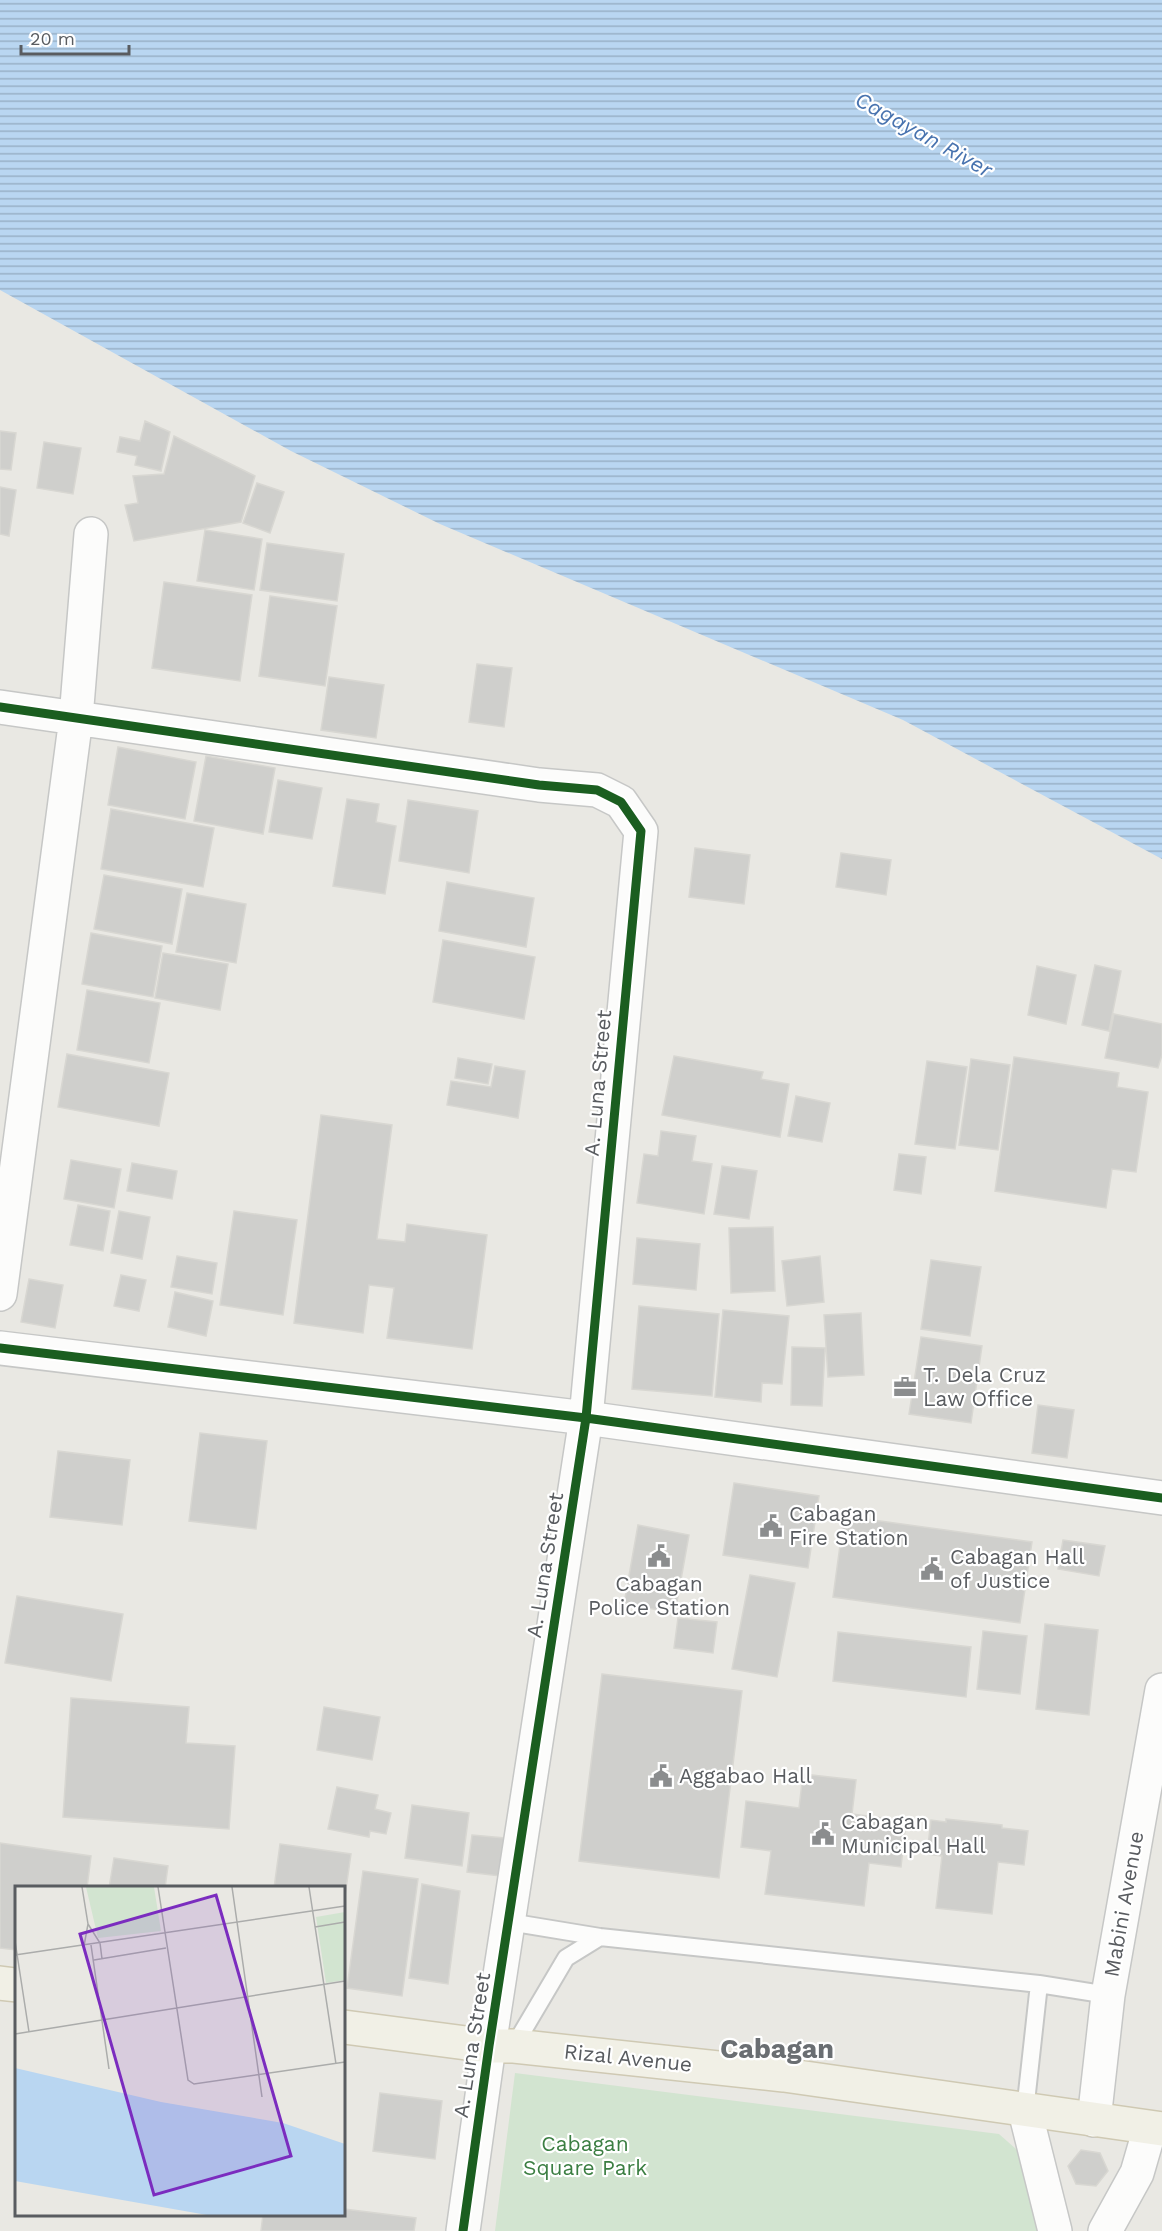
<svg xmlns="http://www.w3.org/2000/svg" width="1162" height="2231" viewBox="0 0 1162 2231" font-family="'Work Sans',sans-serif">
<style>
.park{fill:#d2e4d0}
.water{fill:url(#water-rules)}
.building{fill:#cfcfcc;stroke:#d8d7d2;stroke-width:1.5}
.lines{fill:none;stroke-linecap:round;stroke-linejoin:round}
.lane-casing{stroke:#c6c7c6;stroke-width:20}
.street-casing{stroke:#c6c7c6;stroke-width:36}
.primary-casing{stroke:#cfc9b3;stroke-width:36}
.lane{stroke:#fcfcfb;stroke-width:16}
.street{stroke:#fcfcfb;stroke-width:33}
.primary{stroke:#f1f0e6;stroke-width:33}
.cycleway-casing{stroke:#fff;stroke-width:13}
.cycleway{stroke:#1b5e20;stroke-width:9}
.labels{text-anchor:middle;stroke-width:4.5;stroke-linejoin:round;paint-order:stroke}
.street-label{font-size:21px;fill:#595c60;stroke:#fff}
.poi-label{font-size:21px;fill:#595c60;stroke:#fff;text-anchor:start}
.park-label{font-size:21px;fill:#3b7e42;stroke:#fff}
.water-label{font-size:22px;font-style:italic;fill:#4873af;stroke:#fff}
.district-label{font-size:27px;font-weight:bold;fill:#6a6e72;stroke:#fff}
.inset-road{fill:none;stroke:#abacab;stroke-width:1.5}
.view{fill:#7b2cbf;fill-opacity:0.15;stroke:#7b2cbf;stroke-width:3}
.inset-edge{fill:none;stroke:#595c60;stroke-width:3}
</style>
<defs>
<pattern id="water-rules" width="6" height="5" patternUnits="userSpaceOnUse" patternTransform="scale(1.5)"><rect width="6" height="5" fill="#b9d6f1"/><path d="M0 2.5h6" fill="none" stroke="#99b1c7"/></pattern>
</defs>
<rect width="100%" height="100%" fill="#e9e8e3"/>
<path class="park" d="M 515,2073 L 999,2134 L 1025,2157 L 1043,2231 L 495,2231 Z"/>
<path class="water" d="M 0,0 L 1162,0 L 1162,859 L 903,720 L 440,524 L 291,451 L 0,290 Z"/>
<path class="building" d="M 145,421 L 170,432 L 161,471 L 135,465 L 137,456 L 117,452 L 120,437 L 140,441 Z
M 0,431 L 16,433 L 11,470 L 0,469 Z
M 174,436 L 255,476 L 241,522 L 134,541 L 125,505 L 138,503 L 133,476 L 164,474 Z
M 44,442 L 81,448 L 73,494 L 37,488 Z
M 257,483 L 284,492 L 270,533 L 243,523 Z
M 0,487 L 16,490 L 9,536 L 0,534 Z
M 205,530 L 262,539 L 254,590 L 197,581 Z
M 267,543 L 344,554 L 337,601 L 260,590 Z
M 164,582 L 252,595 L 240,681 L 152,668 Z
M 270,596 L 337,606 L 325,686 L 259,676 Z
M 477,664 L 512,668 L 504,727 L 469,722 Z
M 329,677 L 384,685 L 376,738 L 321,730 Z
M 118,747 L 196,762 L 185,819 L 108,805 Z
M 206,756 L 275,768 L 263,834 L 194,821 Z
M 278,780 L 322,788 L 312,839 L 269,832 Z
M 347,799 L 379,804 L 376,822 L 396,826 L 385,894 L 333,886 Z
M 408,800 L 478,811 L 469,873 L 399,861 Z
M 111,809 L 214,828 L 203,887 L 101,869 Z
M 695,848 L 750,855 L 744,904 L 689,897 Z
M 841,853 L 891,860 L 886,895 L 836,887 Z
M 104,875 L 182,889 L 172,944 L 94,929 Z
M 447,882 L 534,898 L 526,947 L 439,931 Z
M 187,893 L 246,904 L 236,963 L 176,952 Z
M 91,933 L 162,946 L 153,997 L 82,984 Z
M 443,940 L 535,957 L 524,1019 L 433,1002 Z
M 163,953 L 228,964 L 220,1010 L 155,998 Z
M 1095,965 L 1121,971 L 1109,1031 L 1082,1025 Z
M 1037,966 L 1076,975 L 1066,1024 L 1028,1015 Z
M 87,990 L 160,1003 L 149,1063 L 77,1050 Z
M 1114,1014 L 1162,1024 L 1162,1055 L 1158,1068 L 1105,1058 Z
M 67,1054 L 169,1073 L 159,1126 L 58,1107 Z
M 674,1056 L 763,1072 L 761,1079 L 789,1084 L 780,1137 L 662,1115 Z
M 1014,1057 L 1119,1073 L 1117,1087 L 1148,1092 L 1136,1172 L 1112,1169 L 1106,1208 L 995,1191 Z
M 458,1058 L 492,1064 L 488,1084 L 455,1078 Z
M 971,1059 L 1010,1065 L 998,1150 L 959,1145 Z
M 927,1061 L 967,1067 L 955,1149 L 915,1144 Z
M 495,1066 L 525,1071 L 518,1118 L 447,1105 L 451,1081 L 491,1087 Z
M 796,1096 L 830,1103 L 822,1142 L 788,1136 Z
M 321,1115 L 392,1125 L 377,1239 L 405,1242 L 407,1224 L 487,1235 L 472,1349 L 387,1338 L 394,1288 L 369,1285 L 363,1333 L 294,1323 Z
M 661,1131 L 696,1136 L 692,1161 L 712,1164 L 704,1214 L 637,1203 L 644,1154 L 658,1156 Z
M 899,1154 L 926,1157 L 921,1194 L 894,1190 Z
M 71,1160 L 121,1169 L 114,1208 L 64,1199 Z
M 132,1163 L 177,1171 L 172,1199 L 127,1191 Z
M 722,1166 L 757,1171 L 749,1219 L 714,1214 Z
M 78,1205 L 110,1211 L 103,1251 L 70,1245 Z
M 119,1211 L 150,1217 L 142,1259 L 111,1253 Z
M 234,1211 L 297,1220 L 283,1315 L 220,1305 Z
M 773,1227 L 775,1291 L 731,1293 L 729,1228 Z
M 637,1238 L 700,1244 L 696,1290 L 633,1284 Z
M 177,1256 L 217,1263 L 212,1294 L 171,1287 Z
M 820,1256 L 824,1302 L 787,1306 L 782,1261 Z
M 931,1260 L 981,1267 L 970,1336 L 921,1329 Z
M 121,1275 L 146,1280 L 139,1311 L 114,1306 Z
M 29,1279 L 63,1285 L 55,1328 L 21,1322 Z
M 175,1292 L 213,1301 L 206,1336 L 168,1327 Z
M 639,1306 L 719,1314 L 712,1396 L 632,1389 Z
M 723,1310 L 789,1316 L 782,1384 L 762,1383 L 761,1402 L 715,1397 Z
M 861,1313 L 864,1375 L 828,1377 L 824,1315 Z
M 921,1337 L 982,1346 L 971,1423 L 909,1414 Z
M 792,1347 L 825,1348 L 822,1406 L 791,1405 Z
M 1038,1405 L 1074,1410 L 1067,1458 L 1032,1453 Z
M 200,1433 L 267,1441 L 256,1529 L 189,1521 Z
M 58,1451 L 130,1460 L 122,1525 L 50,1517 Z
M 734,1483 L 819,1496 L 808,1568 L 723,1555 Z
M 844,1516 L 1032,1542 L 1020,1623 L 833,1597 Z
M 638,1525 L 689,1535 L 675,1613 L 624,1604 Z
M 1063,1540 L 1105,1546 L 1099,1576 L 1058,1569 Z
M 750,1575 L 795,1583 L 777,1677 L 732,1669 Z
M 17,1596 L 123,1614 L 111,1681 L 5,1663 Z
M 678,1618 L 717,1622 L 713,1653 L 674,1648 Z
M 1045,1624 L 1098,1630 L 1089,1715 L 1036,1709 Z
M 983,1631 L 1027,1636 L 1020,1694 L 977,1689 Z
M 838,1632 L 971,1647 L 966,1697 L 833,1681 Z
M 602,1674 L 742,1691 L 719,1878 L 579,1861 Z
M 71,1698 L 189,1707 L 186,1743 L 235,1746 L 229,1829 L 63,1817 Z
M 324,1707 L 380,1717 L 372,1760 L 317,1750 Z
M 803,1774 L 856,1780 L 852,1814 L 906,1821 L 901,1867 L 869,1863 L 864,1906 L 765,1894 L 771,1851 L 741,1847 L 746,1801 L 799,1808 Z
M 337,1787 L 378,1795 L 375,1809 L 391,1813 L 386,1834 L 370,1831 L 369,1837 L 328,1829 Z
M 412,1805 L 469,1813 L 462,1866 L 405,1858 Z
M 946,1819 L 1002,1825 L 1002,1828 L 1028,1831 L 1024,1865 L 998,1862 L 992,1914 L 936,1908 L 942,1856 L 927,1854 L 931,1820 L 946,1822 Z
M 472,1835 L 505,1838 L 500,1876 L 467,1872 Z
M 0,1843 L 91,1856 L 87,1888 L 16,1888 L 16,1950 L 0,1948 Z
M 280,1844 L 351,1854 L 344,1903 L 344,1888 L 274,1888 Z
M 114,1858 L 168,1866 L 165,1888 L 109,1888 Z
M 363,1871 L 418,1879 L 402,1996 L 347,1988 Z
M 422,1884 L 460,1891 L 448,1984 L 409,1978 Z
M 380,2093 L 442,2101 L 435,2159 L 373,2151 Z
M 1081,2150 L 1100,2153 L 1108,2171 L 1096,2186 L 1076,2184 L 1068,2166 Z
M 344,2209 L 416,2218 L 414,2231 L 261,2231 L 263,2214 L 344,2214 Z"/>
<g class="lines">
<g class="lane-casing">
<path id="lane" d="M 509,1922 L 600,1937 L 1039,1984 L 1108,1995
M 514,2046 L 566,1958 L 600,1937
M 1025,2111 L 1039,1984"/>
</g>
<g class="street-casing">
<path id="street" d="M 0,707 L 539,785 L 597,790 L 621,802 L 641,831 L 586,1418 L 489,2046 L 463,2231
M 0,1294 L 76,718 L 91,534
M 0,1348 L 586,1418 L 1162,1498
M 1025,2111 L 1055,2231
M 1094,2120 L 1108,1995 L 1162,1690
M 1105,2231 L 1137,2173 L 1150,2128"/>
</g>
<g class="primary-casing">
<path id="primary" d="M 0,1983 L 16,1985
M 344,2027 L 489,2046 L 514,2046 L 784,2075 L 1162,2129"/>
</g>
<use href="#lane" class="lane"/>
<use href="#street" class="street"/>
<use href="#primary" class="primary"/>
<g class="cycleway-casing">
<path id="cycleway" d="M 0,707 L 539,785 L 597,790 L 621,802 L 641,831 L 586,1418 L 489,2046 L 463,2231
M 0,1348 L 586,1418 L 1162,1498"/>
</g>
<use href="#cycleway" class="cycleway"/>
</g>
<defs>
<g id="office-bare" transform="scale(1.8)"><path d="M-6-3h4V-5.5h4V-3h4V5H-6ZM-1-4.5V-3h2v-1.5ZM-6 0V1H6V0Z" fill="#8b8d8e" stroke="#fff" stroke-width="2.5" paint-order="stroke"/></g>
<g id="civic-bare" transform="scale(1.8)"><path d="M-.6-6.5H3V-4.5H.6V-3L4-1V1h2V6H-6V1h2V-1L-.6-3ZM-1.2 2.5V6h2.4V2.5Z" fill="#8b8d8e" stroke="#fff" stroke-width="2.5" paint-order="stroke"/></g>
</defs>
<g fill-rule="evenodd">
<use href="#office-bare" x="905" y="1387"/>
<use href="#civic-bare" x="771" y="1526"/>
<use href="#civic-bare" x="659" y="1556"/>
<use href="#civic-bare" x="932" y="1569"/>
<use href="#civic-bare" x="661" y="1776"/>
<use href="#civic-bare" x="823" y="1834"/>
</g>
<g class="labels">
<g class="street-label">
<text transform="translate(598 1083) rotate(-85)" y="7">A. Luna Street</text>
<text transform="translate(545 1565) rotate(-81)" y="7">A. Luna Street</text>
<text transform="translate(1124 1904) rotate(-80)" y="7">Mabini Avenue</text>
<text transform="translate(472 2045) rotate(-81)" y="7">A. Luna Street</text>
<text transform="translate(628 2058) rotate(6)" y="7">Rizal Avenue</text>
</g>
<g class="poi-label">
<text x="923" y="1382">T. Dela Cruz<tspan x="923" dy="24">Law Office</tspan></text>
<text x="789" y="1521">Cabagan<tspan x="789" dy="24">Fire Station</tspan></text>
<text x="950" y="1564">Cabagan Hall<tspan x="950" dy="24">of Justice</tspan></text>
<text x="659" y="1591" text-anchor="middle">Cabagan<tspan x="659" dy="24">Police Station</tspan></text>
<text x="679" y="1783">Aggabao Hall</text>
<text x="841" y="1829">Cabagan<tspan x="841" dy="24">Municipal Hall</tspan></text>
</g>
<g class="park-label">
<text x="585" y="2151">Cabagan<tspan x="585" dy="24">Square Park</tspan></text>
</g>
<g class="water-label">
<text transform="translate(924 134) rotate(29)" y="8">Cagayan River</text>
</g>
<g class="district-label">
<text x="777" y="2058">Cabagan</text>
</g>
</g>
<g transform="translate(15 1886)">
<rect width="330" height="330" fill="#e9e8e3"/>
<path d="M 71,1 L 139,1 L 146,45 L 83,52 ZM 330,26 L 330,94 L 311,97 L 301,31 Z" fill="#d2e4d0"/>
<path d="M 0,182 L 146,216 L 268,237 L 330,258 L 330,329 L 192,329 L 0,295 Z" fill="#b9d6f1"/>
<path class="inset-road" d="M 67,1 L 73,38 L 69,60M 143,1 L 173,194 L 179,198 L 330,176M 217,1 L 247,211M 294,1 L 321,178M 73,38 L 85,57 L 87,73M 300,41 L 330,36M 0,55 L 14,146M 76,59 L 94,183M 0,69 L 330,20M 79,74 L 151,62M 0,148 L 330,95"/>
<path class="view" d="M 201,9 L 276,270 L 139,309 L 65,48 Z"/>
<rect width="330" height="330" class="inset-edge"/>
</g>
<path d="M21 45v9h108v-9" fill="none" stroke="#595c60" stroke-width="3"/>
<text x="30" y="45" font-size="18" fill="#595c60" stroke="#ffffff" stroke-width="4.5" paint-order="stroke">20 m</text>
</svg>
